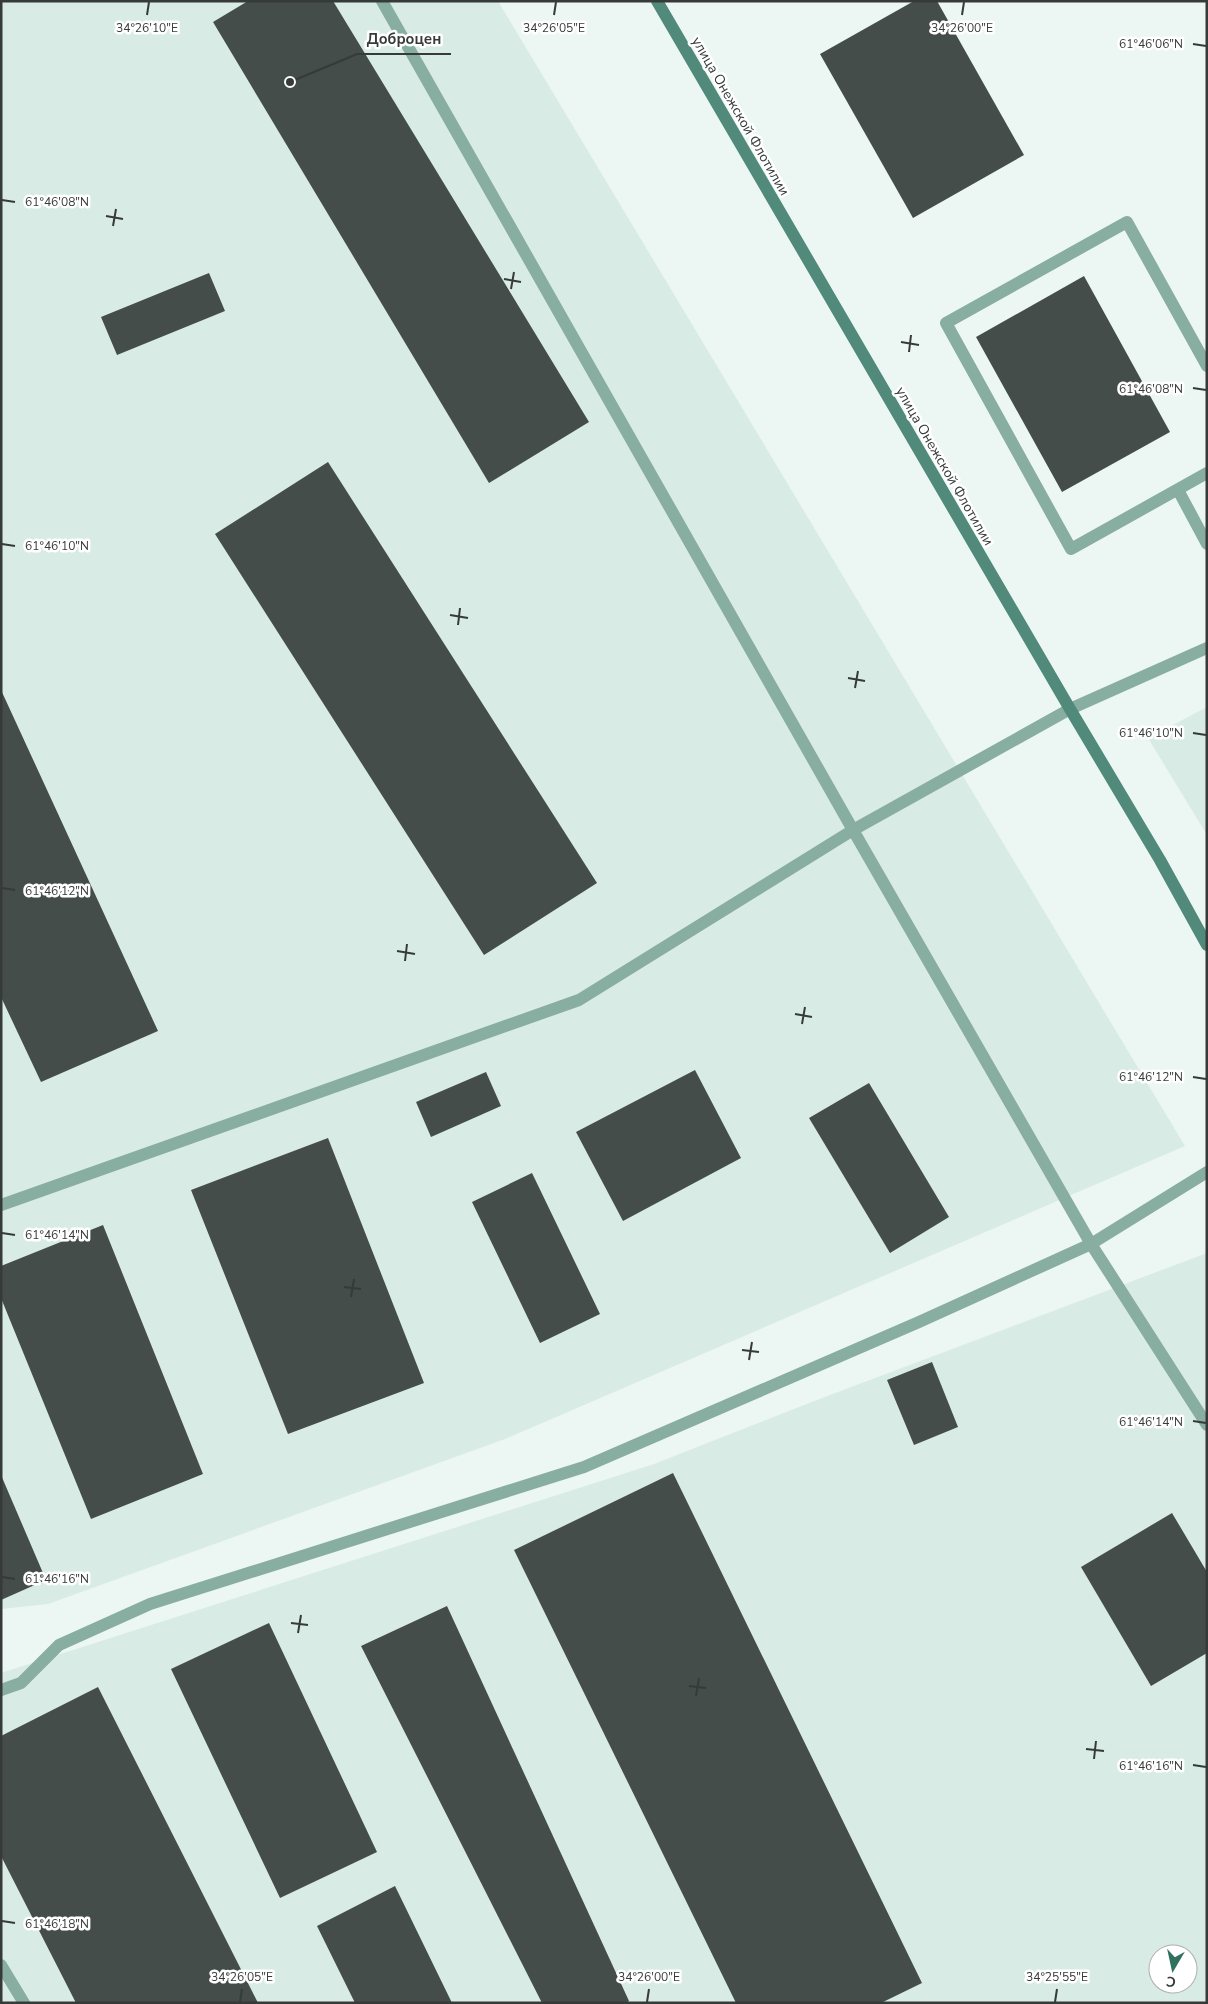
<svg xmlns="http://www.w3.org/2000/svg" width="1208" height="2004" viewBox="0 0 1208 2004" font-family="'Nunito Sans',sans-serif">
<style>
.built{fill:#d8ebe4;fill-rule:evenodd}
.building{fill:#444d4a}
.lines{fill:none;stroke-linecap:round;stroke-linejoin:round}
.service{stroke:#88ada1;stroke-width:12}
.secondary{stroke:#518a7a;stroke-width:12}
.ticks{fill:none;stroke:#363a39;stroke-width:2}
.labels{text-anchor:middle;stroke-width:5;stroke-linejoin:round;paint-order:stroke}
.street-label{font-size:14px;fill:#363a39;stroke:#fff}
.ticks-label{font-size:12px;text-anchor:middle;fill:#363a39;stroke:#fff;stroke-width:5;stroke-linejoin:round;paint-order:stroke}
.leader{fill:none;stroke:#363a39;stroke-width:2}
.callout-dot{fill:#363a39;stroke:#fff;stroke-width:2}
.callout-label{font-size:15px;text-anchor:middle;font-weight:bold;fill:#363a39;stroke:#fff;stroke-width:5;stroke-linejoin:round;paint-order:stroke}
</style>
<rect width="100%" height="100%" fill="#ecf7f3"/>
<path class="built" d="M 1,1 L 498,1 L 1185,1146 L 505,1439 L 48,1604 L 1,1609 Z
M 1207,707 L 1207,835 L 1148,738 Z
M 1207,1253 L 1207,2003 L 1,2003 L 1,1673 L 654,1464 L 822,1398 ZM 1158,1954 L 1188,1954 L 1188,1984 L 1158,1984 Z"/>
<path class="building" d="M 248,1 L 333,1 L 589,422 L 489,483 L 213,22 Z
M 914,1 L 937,1 L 1024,155 L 913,218 L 820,54 Z
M 209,273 L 225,311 L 117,355 L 101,317 Z
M 1084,276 L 1170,432 L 1062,492 L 976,337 Z
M 328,462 L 597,883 L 484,955 L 215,534 Z
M 1,690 L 158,1031 L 41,1082 L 1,997 Z
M 695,1070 L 741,1158 L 623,1221 L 576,1132 Z
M 486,1072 L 501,1106 L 431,1137 L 416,1102 Z
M 869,1083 L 949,1217 L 890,1253 L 809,1118 Z
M 328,1138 L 424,1383 L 288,1434 L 191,1190 Z
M 532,1173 L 600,1314 L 540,1343 L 472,1202 Z
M 103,1225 L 203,1474 L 91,1519 L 1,1298 L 1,1266 Z
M 932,1362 L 958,1427 L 914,1445 L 887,1380 Z
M 673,1473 L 922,1983 L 881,2003 L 736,2003 L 514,1550 Z
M 1,1475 L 46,1580 L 1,1600 Z
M 1172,1513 L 1207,1572 L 1207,1653 L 1151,1686 L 1081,1567 Z
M 447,1606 L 629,2001 L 626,2003 L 542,2003 L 361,1646 Z
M 269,1623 L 377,1852 L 280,1898 L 171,1669 Z
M 98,1687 L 258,2003 L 76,2003 L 1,1856 L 1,1736 Z
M 395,1886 L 452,2003 L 355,2003 L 317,1926 Z"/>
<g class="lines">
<path class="service" d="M 382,1 L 853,830 L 1091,1244 L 1207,1425
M 1207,366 L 1127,222 L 946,323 L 1071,549 L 1207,473
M 1178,490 L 1207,544
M 1,1205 L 579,1000 L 853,830 L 1070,709 L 1207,648
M 1,1690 L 21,1683 L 59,1645 L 150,1604 L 584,1467 L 919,1322 L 1091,1244 L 1207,1172
M 1,1965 L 24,2003"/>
<path class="secondary" d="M 657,1 L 1070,709 L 1160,860 L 1207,945"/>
</g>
<path class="ticks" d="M 147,15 L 149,2M 554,15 L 556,2M 962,15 L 964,2M 1193,44 L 1206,46M 2,200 L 15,202M 106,216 L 123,219M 113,226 L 116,209M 504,279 L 521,282M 511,289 L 514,272M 901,342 L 919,345M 909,352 L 911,335M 1193,388 L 1206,390M 2,544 L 15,546M 450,615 L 468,618M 458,625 L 460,608M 848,678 L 865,681M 855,688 L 858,671M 1193,733 L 1206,735M 2,888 L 15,890M 397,951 L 415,954M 405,961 L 407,944M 795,1014 L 812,1017M 802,1024 L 805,1007M 1193,1077 L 1206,1079M 2,1233 L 15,1235M 344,1287 L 361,1289M 351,1297 L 354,1279M 742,1350 L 759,1352M 749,1360 L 752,1342M 1193,1421 L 1206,1423M 2,1577 L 15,1579M 291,1623 L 308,1625M 298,1633 L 301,1615M 689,1686 L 706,1688M 696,1696 L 699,1678M 1086,1749 L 1104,1751M 1094,1759 L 1096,1741M 1193,1765 L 1206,1767M 2,1921 L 15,1923M 240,2002 L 242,1989M 647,2002 L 649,1989M 1055,2002 L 1057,1989"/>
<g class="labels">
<g class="street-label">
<text transform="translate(741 116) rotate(60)" y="5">улица Онежской Флотилии</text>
<text transform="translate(945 466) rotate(60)" y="5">улица Онежской Флотилии</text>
</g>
</g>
<g class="ticks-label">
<text x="147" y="32">34°26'10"E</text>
<text x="554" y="32">34°26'05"E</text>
<text x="962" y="32">34°26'00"E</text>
<text x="1151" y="48">61°46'06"N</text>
<text x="57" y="206">61°46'08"N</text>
<text x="1151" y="393">61°46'08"N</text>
<text x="57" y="550">61°46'10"N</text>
<text x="1151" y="737">61°46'10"N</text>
<text x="57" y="895">61°46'12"N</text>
<text x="1151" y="1081">61°46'12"N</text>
<text x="57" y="1239">61°46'14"N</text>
<text x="1151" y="1426">61°46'14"N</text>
<text x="57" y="1583">61°46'16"N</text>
<text x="1151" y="1770">61°46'16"N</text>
<text x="57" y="1928">61°46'18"N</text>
<text x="242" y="1981">34°26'05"E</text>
<text x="649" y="1981">34°26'00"E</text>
<text x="1057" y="1981">34°25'55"E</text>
</g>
<path class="leader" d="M290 82L357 54H451"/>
<circle class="callout-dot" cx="290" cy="82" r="5"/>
<g class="callout-label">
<text x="404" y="44">Доброцен</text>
</g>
<rect width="1208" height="2004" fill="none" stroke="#363a39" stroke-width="5"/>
<g transform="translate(1173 1969) rotate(189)"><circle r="24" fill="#ffffff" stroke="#afb0b0"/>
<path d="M0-4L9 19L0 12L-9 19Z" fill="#317160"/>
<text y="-8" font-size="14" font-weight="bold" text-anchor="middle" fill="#363a39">С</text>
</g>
</svg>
